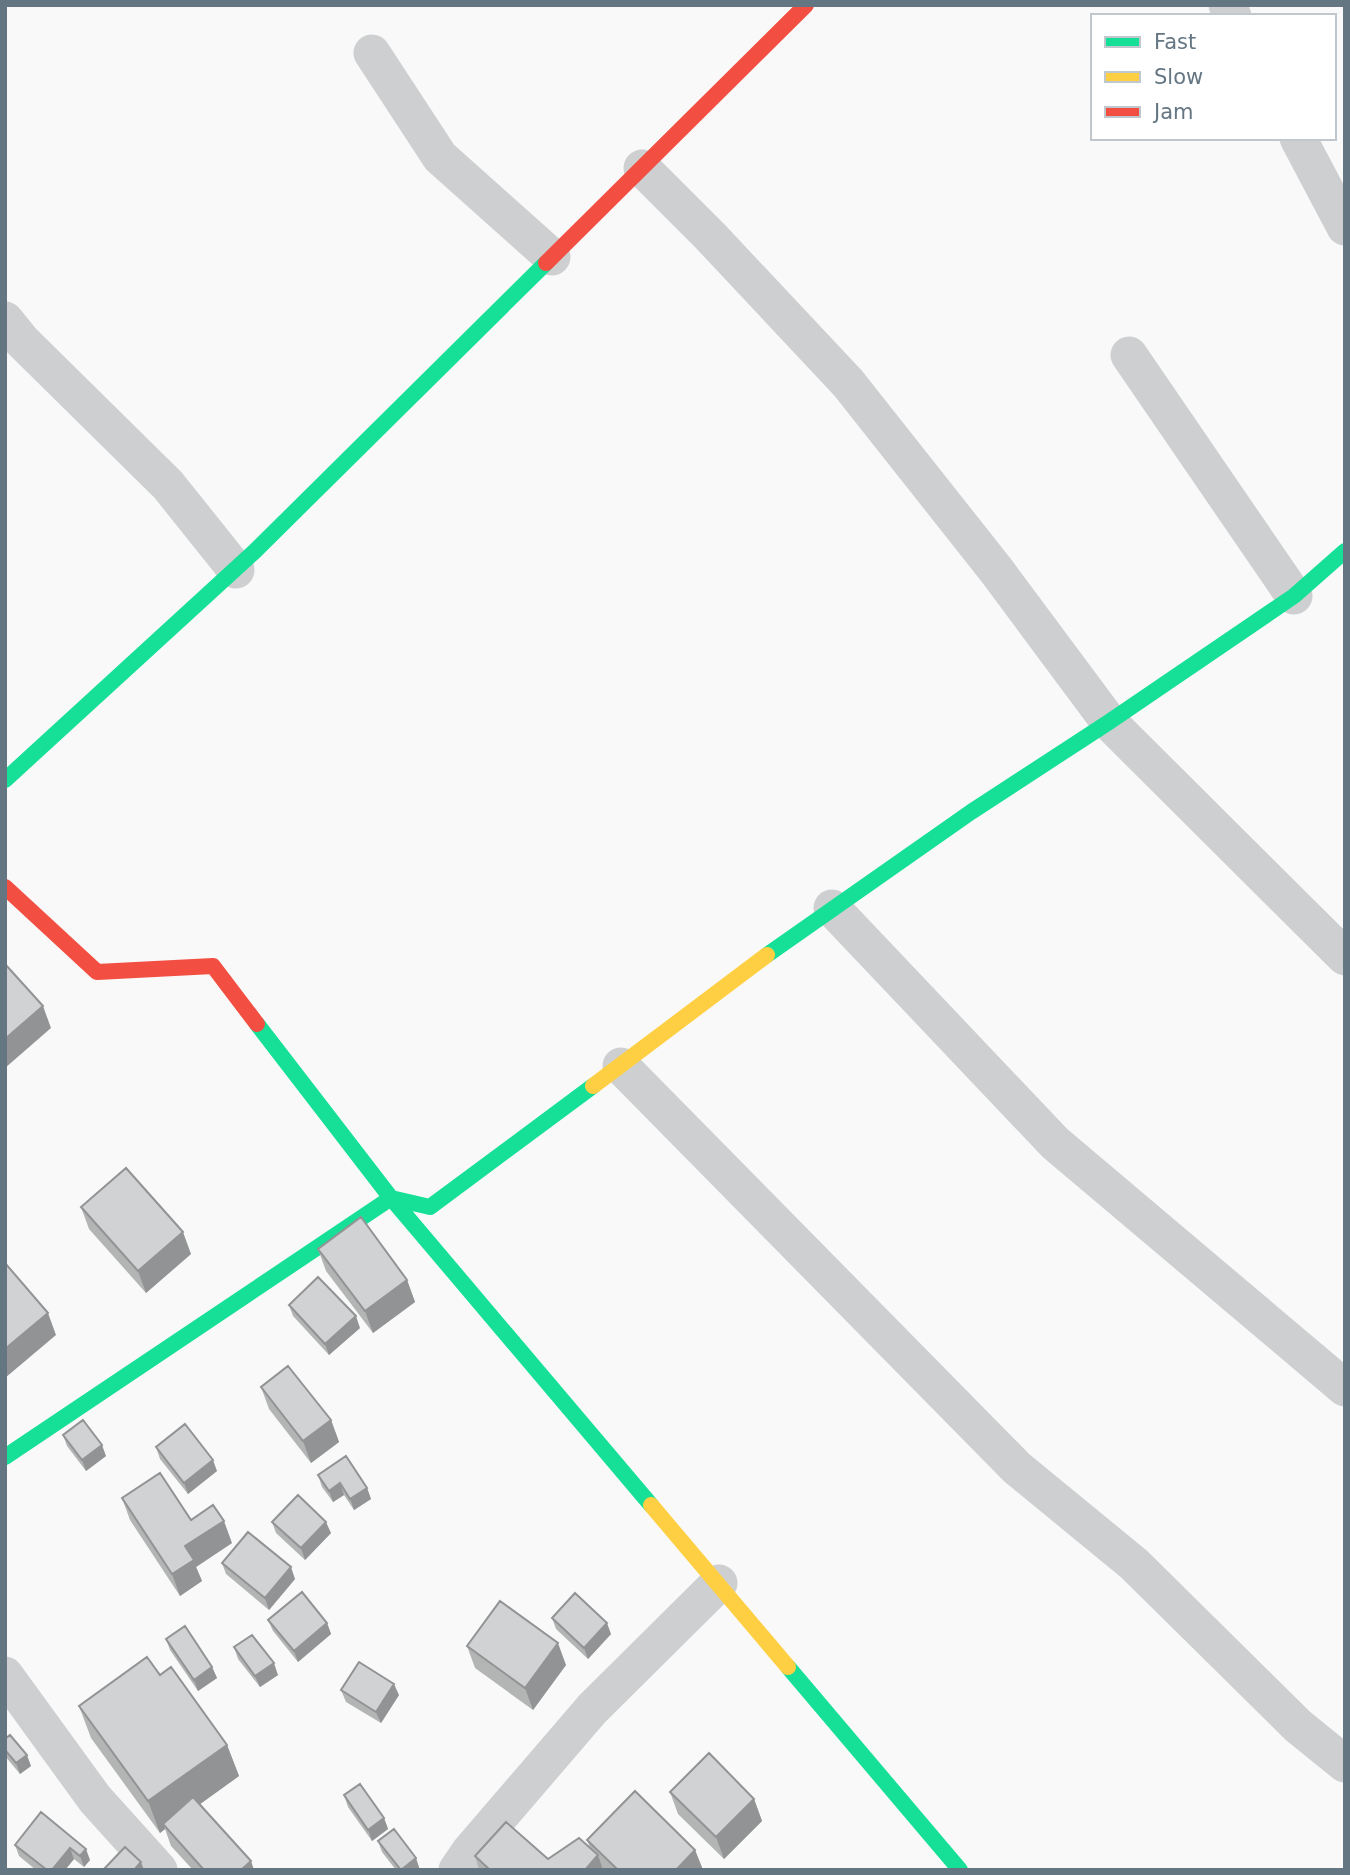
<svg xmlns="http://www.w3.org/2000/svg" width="1350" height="1875" viewBox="0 0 1350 1875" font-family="'DejaVu Sans',sans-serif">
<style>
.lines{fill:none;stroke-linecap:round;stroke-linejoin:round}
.street{stroke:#cecfd0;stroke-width:37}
.fast{stroke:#16e098;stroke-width:16}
.slow{stroke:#ffcf43;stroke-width:16}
.jam{stroke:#f24e42;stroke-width:16}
.wall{fill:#b3b5b5}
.shaded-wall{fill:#929394}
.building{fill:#d0d2d3;stroke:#929394;stroke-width:2}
</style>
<rect width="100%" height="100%" fill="#f9f9f9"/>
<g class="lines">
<path class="street" d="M 1227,5 L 1233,16
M 372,53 L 440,157 L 552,257
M 1298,138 L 1345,227
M 642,168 L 710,236 L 848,383 L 996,570 L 1109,722 L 1345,957
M 5,320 L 22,341 L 168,485 L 236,570
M 1129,355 L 1294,596
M 832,908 L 1055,1143 L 1345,1388
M 621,1066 L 1017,1468 L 1134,1564 L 1298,1726 L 1345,1764
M 5,1675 L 95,1799 L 159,1870
M 457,1870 L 470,1851 L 592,1709 L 719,1583"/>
<path class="fast" d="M 5,780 L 254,552 L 546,263
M 767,955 L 971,812 L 1109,722 L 1294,596 L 1345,551
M 257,1024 L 391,1198 L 651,1505
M 5,1457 L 391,1198 L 430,1207 L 593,1086
M 788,1667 L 960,1870"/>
<path class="slow" d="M 593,1086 L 767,955
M 651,1505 L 788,1667"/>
<path class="jam" d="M 546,263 L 806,5
M 5,887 L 97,972 L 213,966 L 257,1024"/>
</g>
<path class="wall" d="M 81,1207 L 191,1254 L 146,1293 L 89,1229 Z
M 318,1249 L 407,1280 L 415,1302 L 373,1333 L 326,1271 Z
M 289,1305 L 360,1328 L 329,1355 L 293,1316 Z
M 261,1387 L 331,1420 L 339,1442 L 311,1463 L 269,1409 Z
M 63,1435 L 106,1456 L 86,1471 L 67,1446 Z
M 156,1447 L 217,1471 L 188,1494 L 160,1459 Z
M 318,1475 L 367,1488 L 371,1499 L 354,1510 L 344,1495 L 333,1502 L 322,1487 Z
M 122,1498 L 191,1520 L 232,1543 L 196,1567 L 202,1581 L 180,1596 L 130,1520 Z
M 272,1522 L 331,1533 L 305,1560 L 276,1533 Z
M 222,1563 L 295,1579 L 269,1610 L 226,1574 Z
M 552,1618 L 611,1634 L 588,1659 L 556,1629 Z
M 268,1620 L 327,1623 L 331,1634 L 298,1662 L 273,1631 Z
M 166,1639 L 212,1667 L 217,1678 L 198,1691 L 170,1650 Z
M 467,1646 L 566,1665 L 533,1710 L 475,1668 Z
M 234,1647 L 278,1675 L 260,1687 L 238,1659 Z
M 160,1675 L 227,1745 L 239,1776 L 200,1804 L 254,1870 L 193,1870 L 171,1846 L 165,1829 L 160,1833 L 91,1738 L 79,1706 Z
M 341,1690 L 399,1695 L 381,1723 L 346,1702 Z
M 5,1739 L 31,1766 L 20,1774 L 5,1756 Z
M 670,1792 L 754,1799 L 762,1821 L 724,1859 L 678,1814 Z
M 344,1795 L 384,1818 L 388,1829 L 372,1841 L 348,1807 Z
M 41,1812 L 90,1860 L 84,1867 L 74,1859 L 65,1870 L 36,1870 L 19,1856 L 15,1845 Z
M 587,1840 L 695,1850 L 703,1870 L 479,1870 L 475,1856 L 548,1859 L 590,1848 Z
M 378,1841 L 420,1870 L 396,1870 L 382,1852 Z"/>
<path class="shaded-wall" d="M 43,1006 L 51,1028 L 5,1068 L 5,1039 Z
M 183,1232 L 191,1254 L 146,1293 L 138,1271 Z
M 407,1280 L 415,1302 L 373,1333 L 365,1311 Z
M 48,1313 L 56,1335 L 5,1378 L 5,1349 Z
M 356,1316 L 360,1328 L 329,1355 L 325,1344 Z
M 331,1420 L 339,1442 L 311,1463 L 303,1441 Z
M 102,1445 L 106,1456 L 86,1471 L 82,1460 Z
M 213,1460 L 217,1471 L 188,1494 L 184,1483 Z
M 340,1483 L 344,1495 L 333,1502 L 329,1491 Z
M 367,1488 L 371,1499 L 354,1510 L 350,1499 Z
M 224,1521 L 232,1543 L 196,1567 L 202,1581 L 180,1596 L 172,1574 L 185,1546 Z
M 326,1522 L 331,1533 L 305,1560 L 301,1548 Z
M 291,1567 L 295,1579 L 269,1610 L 265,1598 Z
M 327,1623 L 331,1634 L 298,1662 L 294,1651 Z
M 607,1623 L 611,1634 L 588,1659 L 584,1648 Z
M 558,1643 L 566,1665 L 533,1710 L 525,1688 Z
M 274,1663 L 278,1675 L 260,1687 L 255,1676 Z
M 212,1667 L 217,1678 L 198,1691 L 194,1680 Z
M 394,1684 L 399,1695 L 381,1723 L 376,1712 Z
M 227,1745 L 239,1776 L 167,1828 L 163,1824 L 165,1829 L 160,1833 L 148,1801 Z
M 27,1755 L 31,1766 L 20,1774 L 16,1763 Z
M 754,1799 L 762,1821 L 724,1859 L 716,1837 Z
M 384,1818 L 388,1829 L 372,1841 L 368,1830 Z
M 70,1848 L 74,1859 L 65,1870 L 52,1870 Z
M 86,1849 L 90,1860 L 84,1867 L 80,1856 Z
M 695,1850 L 703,1870 L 676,1870 Z
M 598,1855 L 603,1870 L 585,1870 Z
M 416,1858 L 420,1870 L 401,1870 Z
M 251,1861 L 254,1870 L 241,1870 Z
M 141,1862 L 144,1870 L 134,1870 Z"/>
<path class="building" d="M 5,964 L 43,1006 L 5,1039 Z
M 126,1168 L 183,1232 L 138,1271 L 81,1207 Z
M 361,1217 L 407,1280 L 365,1311 L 318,1249 Z
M 5,1263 L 48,1313 L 5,1349 Z
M 318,1277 L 356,1316 L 325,1344 L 289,1305 Z
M 288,1366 L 331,1420 L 303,1441 L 261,1387 Z
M 83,1420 L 102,1445 L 82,1460 L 63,1435 Z
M 185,1424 L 213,1460 L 184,1483 L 156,1447 Z
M 346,1456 L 367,1488 L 350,1499 L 340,1483 L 329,1491 L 318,1475 Z
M 160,1473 L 191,1520 L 213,1505 L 224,1521 L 185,1546 L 194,1560 L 172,1574 L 122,1498 Z
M 298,1495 L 326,1522 L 301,1548 L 272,1522 Z
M 248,1532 L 291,1567 L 265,1598 L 222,1563 Z
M 302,1592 L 327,1623 L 294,1651 L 268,1620 Z
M 575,1593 L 607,1623 L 584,1648 L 552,1618 Z
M 500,1601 L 558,1643 L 525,1688 L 467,1646 Z
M 185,1626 L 212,1667 L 194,1680 L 166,1639 Z
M 252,1635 L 274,1663 L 255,1676 L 234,1647 Z
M 147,1657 L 160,1675 L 171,1667 L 227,1745 L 148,1801 L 79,1706 Z
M 359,1662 L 394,1684 L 376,1712 L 341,1690 Z
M 10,1735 L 27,1755 L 16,1763 L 5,1750 L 5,1739 Z
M 709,1753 L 754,1799 L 716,1837 L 670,1792 Z
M 360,1784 L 384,1818 L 368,1830 L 344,1795 Z
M 635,1791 L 695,1850 L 676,1870 L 618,1870 L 587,1840 Z
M 193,1797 L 251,1861 L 241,1870 L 204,1870 L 163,1824 Z
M 41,1812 L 86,1849 L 80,1856 L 70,1848 L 52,1870 L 47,1870 L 15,1845 Z
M 506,1822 L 548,1859 L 579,1838 L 598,1855 L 585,1870 L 490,1870 L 475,1856 Z
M 394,1829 L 416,1858 L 401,1870 L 378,1841 Z
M 125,1847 L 141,1862 L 134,1870 L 103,1870 Z"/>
<rect width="1350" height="1875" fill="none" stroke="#657683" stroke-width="14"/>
<rect x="1091" y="14" width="245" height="126" fill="#ffffff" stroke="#c1c8cd" stroke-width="2"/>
<rect x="1105" y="37" width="35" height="10" fill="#16e098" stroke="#c1c8cd" stroke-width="2"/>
<text x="1154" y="49" font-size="21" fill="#657683">Fast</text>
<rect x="1105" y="72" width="35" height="10" fill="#ffcf43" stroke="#c1c8cd" stroke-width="2"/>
<text x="1154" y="84" font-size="21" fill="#657683">Slow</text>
<rect x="1105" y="107" width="35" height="10" fill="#f24e42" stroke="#c1c8cd" stroke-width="2"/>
<text x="1154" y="119" font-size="21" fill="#657683">Jam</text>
</svg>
